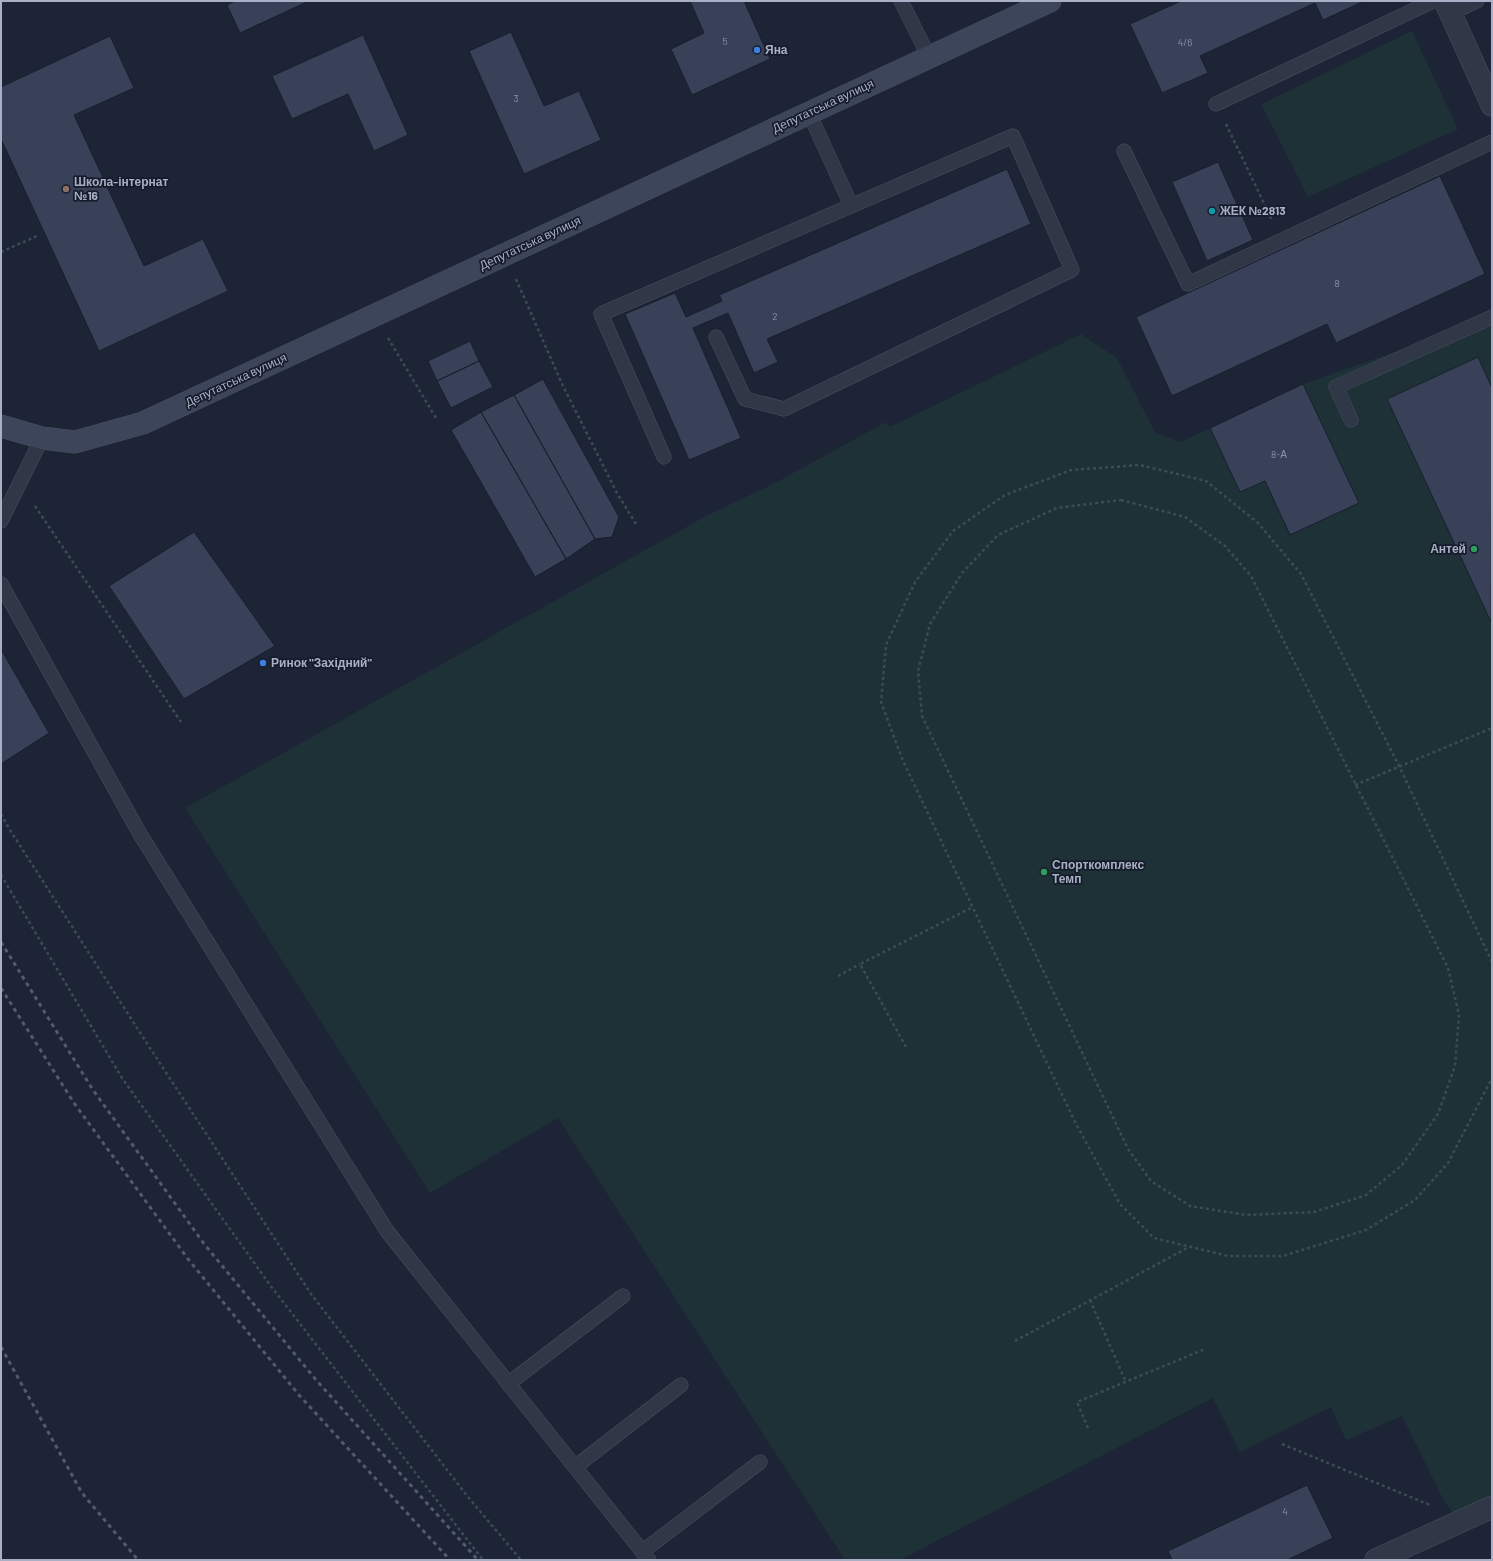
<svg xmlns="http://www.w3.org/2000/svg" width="1493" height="1561" viewBox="0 0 1493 1561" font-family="Barlow,sans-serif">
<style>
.green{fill:#1e3137}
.building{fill:#384158;stroke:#181e2d}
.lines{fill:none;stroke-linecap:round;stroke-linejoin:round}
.service-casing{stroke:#4b5162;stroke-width:15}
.minor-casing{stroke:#4b5162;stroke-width:23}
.secondary-casing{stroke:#4b5162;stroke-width:23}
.path{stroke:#394d52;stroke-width:2.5;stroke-dasharray:3 3;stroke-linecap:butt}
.service{stroke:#303747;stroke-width:14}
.minor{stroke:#303747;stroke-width:22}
.secondary{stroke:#3d455a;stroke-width:22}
.rail{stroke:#515a6f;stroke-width:3;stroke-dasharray:4 4;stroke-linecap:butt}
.shop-dot{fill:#3f7fe0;stroke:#161c2b;stroke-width:1.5}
.education-dot{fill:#8d6e63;stroke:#161c2b;stroke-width:1.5}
.culture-dot{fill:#0f9aa8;stroke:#161c2b;stroke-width:1.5}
.leisure-dot{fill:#2e9e5b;stroke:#161c2b;stroke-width:1.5}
.labels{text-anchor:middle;stroke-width:3.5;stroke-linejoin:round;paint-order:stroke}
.number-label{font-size:10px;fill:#8d94aa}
.poi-label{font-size:12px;font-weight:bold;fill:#a9b0c5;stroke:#161c2b;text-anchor:start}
.street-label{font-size:12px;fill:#a9b0c5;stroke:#161c2b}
</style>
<rect width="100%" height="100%" fill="#1c2436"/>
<path class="green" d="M 1412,31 L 1458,129 L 1308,197 L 1261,104 Z
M 1486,320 L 1490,327 L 1492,326 L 1492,1496 L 1453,1514 L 1442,1497 L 1402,1416 L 1346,1440 L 1331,1407 L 1240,1452 L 1213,1398 L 900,1560 L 845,1560 L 558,1118 L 430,1193 L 185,808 L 704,517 L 775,483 L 886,422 L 890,427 L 1081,334 L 1117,358 L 1155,432 L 1181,442 L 1303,384 Z"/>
<path class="building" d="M 235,1 L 309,1 L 240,33 L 227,5 Z
M 690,1 L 744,1 L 770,59 L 692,95 L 671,49 L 704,33 Z
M 1181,1 L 1364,1 L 1323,20 L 1315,3 L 1200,56 L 1208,73 L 1162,93 L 1130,24 Z
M 511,32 L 544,106 L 579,91 L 601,140 L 524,174 L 469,51 Z
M 363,35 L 408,135 L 374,151 L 348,94 L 292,119 L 272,76 Z
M 110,36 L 134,88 L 74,115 L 144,266 L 203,239 L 228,291 L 99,351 L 1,139 L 1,87 Z
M 1218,162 L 1253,240 L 1207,261 L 1172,182 Z
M 1007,169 L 1031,224 L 767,339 L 778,362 L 754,373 L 728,313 L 693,328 L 741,438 L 689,460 L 625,314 L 675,293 L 686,317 L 722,301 L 719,295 Z
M 1440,176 L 1485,274 L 1336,343 L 1327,324 L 1172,396 L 1136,317 Z
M 470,341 L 479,361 L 437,381 L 428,361 Z
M 1478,357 L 1492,388 L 1491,622 L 1387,399 Z
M 479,361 L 493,387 L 451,408 L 437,381 Z
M 543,379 L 619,517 L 612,537 L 595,539 L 514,395 Z
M 1303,384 L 1359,503 L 1290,535 L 1265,481 L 1240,492 L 1210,428 Z
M 514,395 L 595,539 L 566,559 L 481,412 Z
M 481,412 L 566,559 L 535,577 L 451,430 Z
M 194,532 L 275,646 L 184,699 L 109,586 Z
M 1,649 L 49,733 L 1,764 Z
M 1307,1485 L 1333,1538 L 1287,1560 L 1172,1560 L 1168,1551 Z"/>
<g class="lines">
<g class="service-casing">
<path id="service" d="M 901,1 L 929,57
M 1451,13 L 1477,1
M 1216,104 L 1433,1
M 809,113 L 851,205
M 1124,151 L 1188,284 L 1492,142
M 1351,420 L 1336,387 L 1492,317
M 664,457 L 601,314 L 1013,136 L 1072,270 L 784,409 L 745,399 L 716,337
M 1,521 L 42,438
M 1,584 L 140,834 L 387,1231 L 649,1560
M 508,1384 L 623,1296
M 575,1467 L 681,1385
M 642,1552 L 760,1462"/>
</g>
<g class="minor-casing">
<path id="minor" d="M 1445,1 L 1492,105
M 1376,1560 L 1492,1507"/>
</g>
<g class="secondary-casing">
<path id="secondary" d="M 1,426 L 42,438 L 75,442 L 143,423 L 1050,1"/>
</g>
<path class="path" d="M 1226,124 L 1272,220
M 1,252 L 37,236
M 516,279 L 563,386 L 617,493 L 636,524
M 388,338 L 436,418
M 1121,500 L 1185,517 L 1225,546 L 1251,576 L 1448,968 L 1459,1015 L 1455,1066 L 1438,1114 L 1402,1165 L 1366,1195 L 1314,1212 L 1246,1215 L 1190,1206 L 1151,1181 L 1128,1149 L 922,716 L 918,671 L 930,624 L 962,573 L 998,535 L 1057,508 Z
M 35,506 L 181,722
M 1355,785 L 1492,728
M 1,814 L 10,830 L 148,1045 L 311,1294 L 468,1497 L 521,1560
M 1,875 L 122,1078 L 270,1285 L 483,1560
M 1492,962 L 1399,766 L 1301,574 L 1258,523 L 1206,481 L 1140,465 L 1071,470 L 1005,495 L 953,531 L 915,582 L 886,645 L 881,702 L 903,761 L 1076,1124 L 1120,1204 L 1154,1238 L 1228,1256 L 1283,1256 L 1366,1230 L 1415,1200 L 1448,1163 L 1492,1078
M 838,976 L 860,964
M 906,1047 L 860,964 L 973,907
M 1090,1300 L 1126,1382
M 1015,1341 L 1189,1247
M 1088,1428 L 1077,1402 L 1205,1349
M 1282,1444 L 1430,1505"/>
<use href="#service" class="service"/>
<use href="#minor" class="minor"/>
<use href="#secondary" class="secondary"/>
<path class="rail" d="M 1,942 L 93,1090 L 205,1245 L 317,1381 L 478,1560
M 1,988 L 74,1103 L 188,1259 L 299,1395 L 450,1560
M 1,1347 L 82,1493 L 138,1560"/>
</g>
<g class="shop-dot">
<circle cx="757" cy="50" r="4"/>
<circle cx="263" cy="663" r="4"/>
</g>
<circle class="education-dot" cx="66" cy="189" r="4"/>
<circle class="culture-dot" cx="1212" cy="211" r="4"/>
<g class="leisure-dot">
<circle cx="1474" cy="549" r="4"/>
<circle cx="1044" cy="872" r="4"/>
</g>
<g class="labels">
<g class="number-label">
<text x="725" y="45">5</text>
<text x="1185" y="46">4/6</text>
<text x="516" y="102">3</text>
<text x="1337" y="287">8</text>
<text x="775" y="320">2</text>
<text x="1279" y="458">8-А</text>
<text x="1285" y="1515">4</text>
</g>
<g class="poi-label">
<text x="765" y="54">Яна</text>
<text x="74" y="186">Школа-інтернат<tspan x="74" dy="14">№16</tspan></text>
<text x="1220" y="215">ЖЕК №2813</text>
<text x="1466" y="553" text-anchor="end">Антей</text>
<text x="271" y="667">Ринок "Західний"</text>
<text x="1052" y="869">Спорткомплекс<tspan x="1052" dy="14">Темп</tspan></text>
</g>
<g class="street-label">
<text transform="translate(823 106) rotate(-25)" y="4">Депутатська вулиця</text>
<text transform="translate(530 243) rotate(-25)" y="4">Депутатська вулиця</text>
<text transform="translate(236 380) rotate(-25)" y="4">Депутатська вулиця</text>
</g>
</g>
<rect width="1493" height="1561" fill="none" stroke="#a9b0c5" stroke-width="4"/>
</svg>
